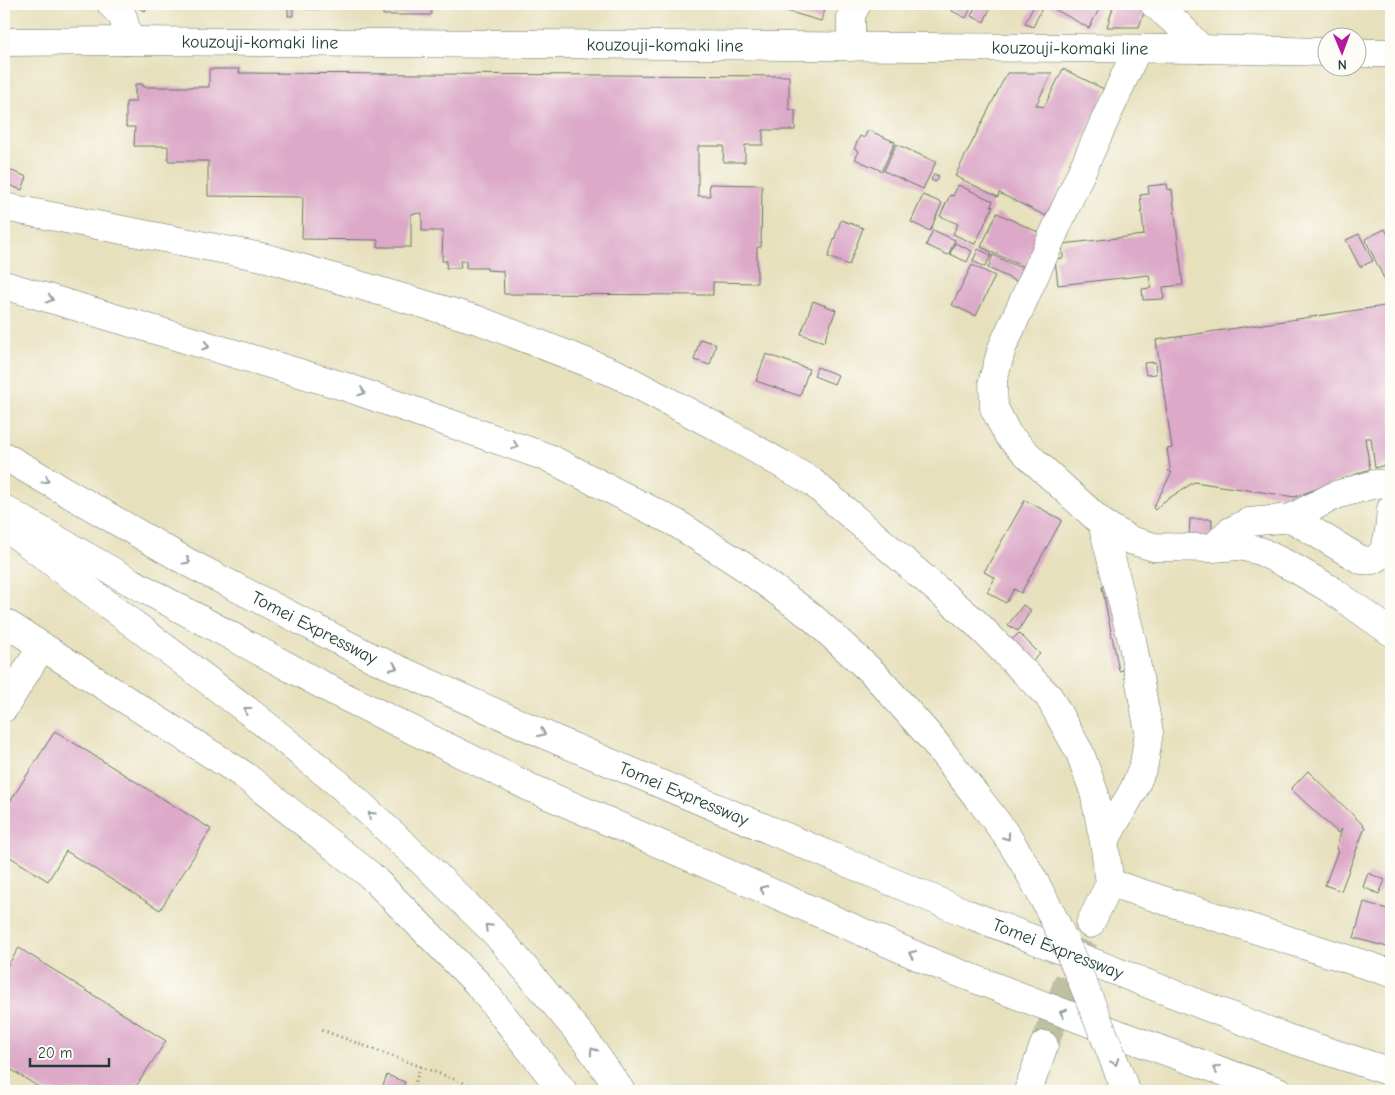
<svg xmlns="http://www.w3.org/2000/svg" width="1395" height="1095" viewBox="0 0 1395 1095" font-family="'Comic Neue',sans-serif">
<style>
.building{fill:#dca9c8}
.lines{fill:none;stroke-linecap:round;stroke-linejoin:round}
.street-tunnel{stroke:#bfbfa2;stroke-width:28;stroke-dasharray:28 14;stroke-linecap:butt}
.street-casing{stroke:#657664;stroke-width:29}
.secondary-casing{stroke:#657664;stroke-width:29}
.highway-casing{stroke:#657664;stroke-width:29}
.path{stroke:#657664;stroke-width:3;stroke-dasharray:1 4;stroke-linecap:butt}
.street{stroke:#fff;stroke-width:28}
.secondary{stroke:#fff;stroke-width:28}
.highway{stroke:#fff;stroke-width:28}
.highway-bridge-casing{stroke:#657664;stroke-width:29;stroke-linecap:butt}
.highway-bridge{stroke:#fff;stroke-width:28}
.oneway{stroke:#8f9e9a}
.labels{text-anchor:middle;stroke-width:4;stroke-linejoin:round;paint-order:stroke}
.street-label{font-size:18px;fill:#1f3d34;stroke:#fdfcf7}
</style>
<rect width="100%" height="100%" fill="#fdfcf7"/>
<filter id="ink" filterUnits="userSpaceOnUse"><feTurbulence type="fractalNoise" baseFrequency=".02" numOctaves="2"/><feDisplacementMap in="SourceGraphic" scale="10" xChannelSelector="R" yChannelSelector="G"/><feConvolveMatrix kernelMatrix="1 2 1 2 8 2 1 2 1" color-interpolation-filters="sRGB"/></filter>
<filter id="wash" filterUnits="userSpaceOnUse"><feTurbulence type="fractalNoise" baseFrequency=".0096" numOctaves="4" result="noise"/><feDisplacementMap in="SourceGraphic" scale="20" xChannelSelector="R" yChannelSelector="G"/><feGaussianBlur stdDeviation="1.12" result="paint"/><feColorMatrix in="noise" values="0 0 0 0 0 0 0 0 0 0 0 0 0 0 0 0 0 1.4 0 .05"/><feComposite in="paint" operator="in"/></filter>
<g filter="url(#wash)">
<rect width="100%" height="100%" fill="#e7e0bd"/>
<g id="blocks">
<path class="building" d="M 136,4 L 148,4 L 145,11 L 135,6 Z
M 306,4 L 349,4 L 348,6 L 328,6 L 328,9 L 306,9 Z
M 383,4 L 431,4 L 431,15 L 383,15 Z
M 545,4 L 584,4 L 584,6 L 545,8 Z
M 785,4 L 827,4 L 821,21 L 783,10 Z
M 894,4 L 919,4 L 918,10 Z
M 947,4 L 973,4 L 966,18 L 952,11 L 954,7 Z
M 977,4 L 992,4 L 984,22 L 971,16 Z
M 1035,4 L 1044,4 L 1033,27 L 1025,23 Z
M 1045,4 L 1102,4 L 1089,28 Z
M 1114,4 L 1137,4 L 1145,10 L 1139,27 L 1107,27 Z
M 288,7 L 293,7 L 293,16 L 288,16 Z
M 209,69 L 240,69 L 239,73 L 789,76 L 789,109 L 795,110 L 795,130 L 763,130 L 763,145 L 745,145 L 745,162 L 723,162 L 724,146 L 698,146 L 698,196 L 710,196 L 709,184 L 762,185 L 761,247 L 757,247 L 757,283 L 713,282 L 713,295 L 504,294 L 503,271 L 487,270 L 487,268 L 466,268 L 466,261 L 460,261 L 461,268 L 446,268 L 447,261 L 442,261 L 443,231 L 422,231 L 422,213 L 411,214 L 411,247 L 378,247 L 378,240 L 302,239 L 303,197 L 208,196 L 208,161 L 168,161 L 168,146 L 134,146 L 135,127 L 126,127 L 126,102 L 135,102 L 135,84 L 143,84 L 143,87 L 209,87 Z
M 1063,69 L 1106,90 L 1046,216 L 999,193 L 998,197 L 955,176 L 1007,73 L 1052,73 L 1036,105 L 1044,107 Z
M 868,130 L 895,142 L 882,171 L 855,159 L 859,151 L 854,149 L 860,136 L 864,138 Z
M 896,144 L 936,162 L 923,189 L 884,171 Z
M 4,168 L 27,177 L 22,190 L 4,183 Z
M 934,174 L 939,176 L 936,182 L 931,180 Z
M 1167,184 L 1168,190 L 1172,189 L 1183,285 L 1163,287 L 1164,299 L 1143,300 L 1142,289 L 1151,288 L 1149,275 L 1058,285 L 1055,259 L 1063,258 L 1062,244 L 1144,235 L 1140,195 L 1149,194 L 1148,186 Z
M 958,185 L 993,201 L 991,206 L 993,207 L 975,244 L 953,234 L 958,224 L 940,216 L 950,195 L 953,196 Z
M 923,195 L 942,203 L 930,231 L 911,222 Z
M 997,213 L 1042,234 L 1026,268 L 981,247 Z
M 841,220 L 863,228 L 849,265 L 828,257 Z
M 1385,229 L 1391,241 L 1391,293 L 1365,239 Z
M 933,230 L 955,240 L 948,255 L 926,245 Z
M 1359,234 L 1373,261 L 1360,267 L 1346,240 Z
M 955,243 L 972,251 L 967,262 L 950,254 Z
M 978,249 L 991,255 L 985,267 L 973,261 Z
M 993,255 L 1025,270 L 1020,283 L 988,268 Z
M 972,265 L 995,276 L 976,316 L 952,305 Z
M 813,301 L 836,310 L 824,342 L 801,334 Z
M 1391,305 L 1391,463 L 1375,468 L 1371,438 L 1365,438 L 1370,469 L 1295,497 L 1194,482 L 1163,502 L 1155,510 L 1153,508 L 1172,472 L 1168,471 L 1170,468 L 1167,449 L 1172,448 L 1156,340 Z
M 700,339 L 716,344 L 710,365 L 694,360 Z
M 766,354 L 809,369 L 800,396 L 756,381 Z
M 1155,362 L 1156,374 L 1146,375 L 1144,363 Z
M 817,367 L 838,375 L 834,384 L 814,376 Z
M 1025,500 L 1062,520 L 1021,593 L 1014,589 L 1006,603 L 987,592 L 995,578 L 984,572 Z
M 1190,519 L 1212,519 L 1212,537 L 1189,536 Z
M 1110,585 L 1128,669 L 1119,671 L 1102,587 Z
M 1023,605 L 1031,610 L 1018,631 L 1008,625 Z
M 1019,633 L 1040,654 L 1032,662 L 1010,641 Z
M 55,731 L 211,829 L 160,910 L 66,851 L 48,881 L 4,853 L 4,811 Z
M 1308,771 L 1365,827 L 1341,891 L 1325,885 L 1338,850 L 1336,849 L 1342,829 L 1338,833 L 1291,789 Z
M 1368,873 L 1385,880 L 1379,894 L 1363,887 Z
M 1364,902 L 1391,910 L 1391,948 L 1354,938 Z
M 19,948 L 166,1041 L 133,1091 L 45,1091 L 4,1065 L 4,971 Z
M 387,1075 L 405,1082 L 401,1091 L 381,1091 Z"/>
</g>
</g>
<g filter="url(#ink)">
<use href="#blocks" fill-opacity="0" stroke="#657664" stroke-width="1"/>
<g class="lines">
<path class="street-tunnel" d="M 1044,1045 L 1090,924"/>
<g class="street-casing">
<path id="street" d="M 111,4 L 123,17 L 129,41
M 1154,4 L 1179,25 L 1201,49
M 851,47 L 851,15 L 857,4
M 1137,49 L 1002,348 L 993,380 L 994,408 L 1008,435 L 1034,461 L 1102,523 L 1130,540 L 1154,547 L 1213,548 L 1239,546 L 1260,551 L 1296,569 L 1330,589 L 1391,632
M 4,207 L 267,258 L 478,320 L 617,374 L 726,432 L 811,481 L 975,622 L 1049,697 L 1080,753 L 1094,792 L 1104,842 L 1110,883 L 1090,924
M 1291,518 L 1361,560 C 1365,560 1370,561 1373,560 C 1391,553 1389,524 1391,509
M 1102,523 L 1132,640 L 1149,732 L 1144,764 L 1134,789 L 1104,842
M 1213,548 L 1229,532 L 1249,522 L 1291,518 L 1336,495 L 1375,484 L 1391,483
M 4,622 L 244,775 L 371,876 L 478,984 L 563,1091
M 4,708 L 42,646
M 1110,883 L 1391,973
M 1028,1091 L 1044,1045"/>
</g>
<g class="secondary-casing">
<g id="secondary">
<path id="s1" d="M 4,42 L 129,41 L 1201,49 L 1328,52"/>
<path d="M 1358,53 L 1391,53"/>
</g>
</g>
<g class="highway-casing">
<g id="highway">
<path d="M 4,285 L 343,386 L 409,409 L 549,458 L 676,523 L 743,566 L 812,617 L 874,674 L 932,739 L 978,798"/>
<path id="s2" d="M 4,456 L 189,563 L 371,657 L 559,741 L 966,913 L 1287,1038 L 1391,1072"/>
<path d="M 4,509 L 131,582 L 339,694 L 529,787 L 938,965 L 1137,1041 L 1278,1091"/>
<path d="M 10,530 L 256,717 L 340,785 L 430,869 L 497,935 L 585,1040 L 621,1091"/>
</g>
</g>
<path class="path" d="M 322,1030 L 486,1091
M 412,1091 L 421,1066"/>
<use href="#street" class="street"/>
<use href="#secondary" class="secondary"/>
<use href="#highway" class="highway"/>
<g class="highway-bridge-casing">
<path id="highway-bridge" d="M 978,798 C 990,813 1002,828 1012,844 C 1060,918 1094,1010 1126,1091"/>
</g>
<use href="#highway-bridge" class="highway-bridge"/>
</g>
<defs><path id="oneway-chevron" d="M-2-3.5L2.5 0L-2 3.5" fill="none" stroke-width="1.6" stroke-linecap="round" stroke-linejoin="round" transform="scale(1.25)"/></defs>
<g class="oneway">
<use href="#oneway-chevron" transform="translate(50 299) rotate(17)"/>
<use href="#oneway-chevron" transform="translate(206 346) rotate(17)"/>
<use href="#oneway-chevron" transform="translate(362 392) rotate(19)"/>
<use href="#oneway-chevron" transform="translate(515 446) rotate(19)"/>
<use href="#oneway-chevron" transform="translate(46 480) rotate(30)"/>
<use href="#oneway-chevron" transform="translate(187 561) rotate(29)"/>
<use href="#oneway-chevron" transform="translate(394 667) rotate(24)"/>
<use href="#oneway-chevron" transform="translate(247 710) rotate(-143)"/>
<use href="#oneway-chevron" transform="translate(542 733) rotate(24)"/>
<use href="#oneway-chevron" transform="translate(371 815) rotate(-137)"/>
<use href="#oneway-chevron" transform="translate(1007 837) rotate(54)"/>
<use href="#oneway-chevron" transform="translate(763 889) rotate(-156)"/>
<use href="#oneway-chevron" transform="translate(488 927) rotate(-135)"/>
<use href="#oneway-chevron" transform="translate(912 954) rotate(-156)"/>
<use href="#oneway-chevron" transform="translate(1063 1013) rotate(-159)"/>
<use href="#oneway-chevron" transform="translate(593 1051) rotate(-125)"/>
<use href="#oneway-chevron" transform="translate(1115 1062) rotate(69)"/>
<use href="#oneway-chevron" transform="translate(1216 1069) rotate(-160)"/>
</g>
</g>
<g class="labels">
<g class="street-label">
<text dy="6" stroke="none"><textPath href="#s1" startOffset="256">kouzouji-komaki line</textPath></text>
<text dy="6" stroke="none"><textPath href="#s1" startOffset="661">kouzouji-komaki line</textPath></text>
<text dy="6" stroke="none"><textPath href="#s1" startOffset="1066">kouzouji-komaki line</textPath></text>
<text dy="6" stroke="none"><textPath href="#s2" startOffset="355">Tomei Expressway</textPath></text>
<text dy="6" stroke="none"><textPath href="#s2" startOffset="760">Tomei Expressway</textPath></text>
<text dy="6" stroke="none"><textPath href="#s2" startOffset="1165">Tomei Expressway</textPath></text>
</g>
</g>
<rect width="1395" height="1095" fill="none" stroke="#fdfcf7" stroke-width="20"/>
<g transform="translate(1342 52) rotate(179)"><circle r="24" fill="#fdfcf7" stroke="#a4b0a9"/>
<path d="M0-4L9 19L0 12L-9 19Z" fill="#b5179e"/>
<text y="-8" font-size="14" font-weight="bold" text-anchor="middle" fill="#1f3d34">N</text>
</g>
<path d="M30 1058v8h79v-8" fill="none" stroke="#1f3d34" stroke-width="2.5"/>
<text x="38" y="1058" font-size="15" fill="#1f3d34" stroke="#fdfcf7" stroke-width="4" paint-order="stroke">20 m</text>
</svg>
